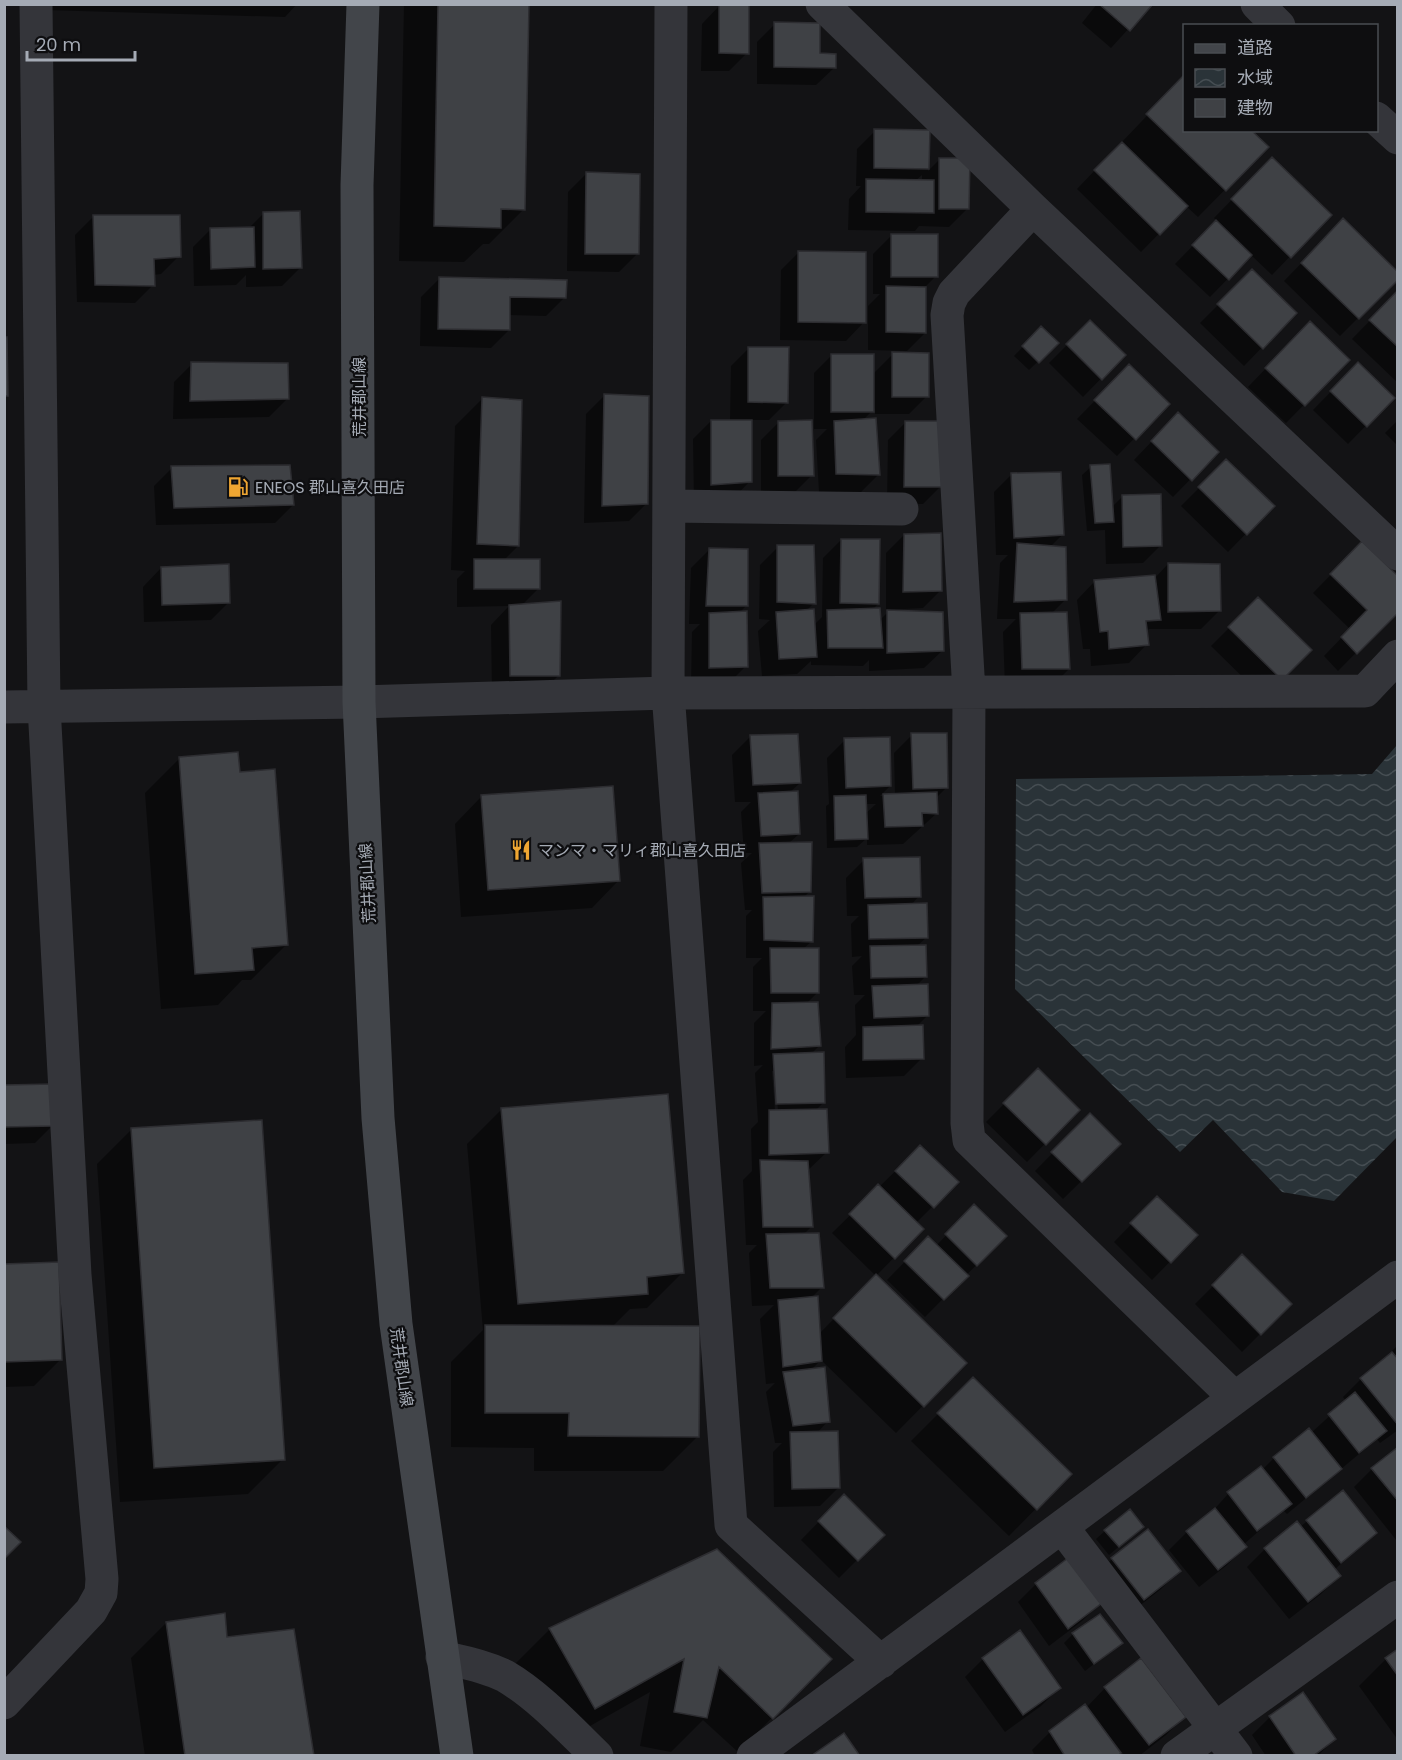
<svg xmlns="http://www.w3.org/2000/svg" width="1402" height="1760" viewBox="0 0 1402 1760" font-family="Poppins,'Noto Sans JP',sans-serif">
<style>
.water{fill:url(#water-waves)}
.shadow{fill:#0007;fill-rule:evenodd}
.building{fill:#3f4145;stroke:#2d2d31;stroke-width:1.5}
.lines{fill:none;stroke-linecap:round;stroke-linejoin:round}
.street{stroke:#34353a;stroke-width:33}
.secondary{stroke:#42454a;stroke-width:33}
.labels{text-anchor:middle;stroke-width:4.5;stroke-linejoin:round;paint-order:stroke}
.street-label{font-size:16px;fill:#a5abb5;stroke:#0e0e10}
.poi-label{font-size:16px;fill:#a5abb5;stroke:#0e0e10;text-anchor:start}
</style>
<defs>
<pattern id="water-waves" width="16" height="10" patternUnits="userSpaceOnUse" patternTransform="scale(1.5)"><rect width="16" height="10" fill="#2a3338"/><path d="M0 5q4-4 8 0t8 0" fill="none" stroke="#464e53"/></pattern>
</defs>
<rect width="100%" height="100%" fill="#131315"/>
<path class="water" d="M 1397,745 L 1397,1137 L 1334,1201 L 1282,1192 L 1213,1120 L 1180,1152 L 1015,989 L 1016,779 L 1372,774 Z"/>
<path class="shadow" d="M 45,4 L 297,4 L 285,17 L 45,10 Z
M 404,4 L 527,4 L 524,209 L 489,244 L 483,244 L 464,262 L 399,261 Z
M 1097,4 L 1151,4 L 1111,48 L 1082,23 Z
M 720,5 L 747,53 L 729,71 L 701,71 L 702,24 Z
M 775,24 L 835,67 L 816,85 L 757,84 L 757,42 Z
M 1184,77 L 1184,130 L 1267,147 L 1198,217 L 1186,206 L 1141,252 L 1077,189 Z
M 875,131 L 928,131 L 928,171 L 940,159 L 967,209 L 949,227 L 919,226 L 915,231 L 848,230 L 849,199 L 861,186 L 856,186 L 857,149 ZM 922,175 L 922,181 L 915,181 Z
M 586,174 L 637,254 L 619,272 L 567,271 L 568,192 Z
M 1254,177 L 1330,215 L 1272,275 L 1251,255 L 1210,297 L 1175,264 L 1217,221 L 1214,218 Z
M 264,213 L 300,268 L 282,286 L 246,287 L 246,275 L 236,285 L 194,286 L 193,247 L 211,229 L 248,229 Z
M 93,217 L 179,256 L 161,274 L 153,275 L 153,285 L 135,303 L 77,302 L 75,235 Z
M 891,236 L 936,276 L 925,287 L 925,333 L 907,351 L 868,350 L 868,306 L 880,294 L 873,294 L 873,254 Z
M 1325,239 L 1358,318 L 1340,336 L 1284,281 Z
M 799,252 L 864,322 L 846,341 L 780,340 L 781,270 Z
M 1252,271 L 1295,313 L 1244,366 L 1200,323 Z
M 439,279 L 564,298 L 546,316 L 509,315 L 509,330 L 491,348 L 420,346 L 421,297 Z
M 1398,292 L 1398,383 L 1352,339 Z
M 1090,322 L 1124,355 L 1083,397 L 1049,363 Z
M 1041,328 L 1057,343 L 1029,370 L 1014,356 Z
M 1292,341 L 1348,360 L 1286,423 L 1248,387 Z
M 749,348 L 787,402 L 769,420 L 751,420 L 750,481 L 732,500 L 694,502 L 693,439 L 711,421 L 730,421 L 731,366 Z
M 893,354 L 927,396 L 909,414 L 875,414 L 875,408 L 863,420 L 878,475 L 860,493 L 819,492 L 816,440 L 827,429 L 814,429 L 814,373 L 832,355 L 873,374 Z
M 192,364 L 287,399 L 269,417 L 173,419 L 174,382 Z
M 1358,364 L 1393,398 L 1348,444 L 1313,410 Z
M 1129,366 L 1168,404 L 1117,456 L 1077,419 Z
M 604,396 L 647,503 L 629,521 L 584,523 L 586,414 Z
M 482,399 L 518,546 L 503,561 L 539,588 L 521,606 L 559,675 L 541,693 L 492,694 L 491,625 L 509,606 L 457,607 L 457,579 L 465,571 L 451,570 L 455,426 Z
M 1178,414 L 1217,452 L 1173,497 L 1134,460 Z
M 1398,420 L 1398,446 L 1385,433 Z
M 779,422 L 812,475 L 794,493 L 761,493 L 761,440 Z
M 906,422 L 941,486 L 923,504 L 887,504 L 888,440 Z
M 1226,461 L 1273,506 L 1228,552 L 1181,506 Z
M 1091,467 L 1111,508 L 1122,497 L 1161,545 L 1143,563 L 1106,564 L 1105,530 L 1087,531 L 1082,475 Z
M 172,468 L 293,505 L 275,523 L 156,525 L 154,486 Z
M 1012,474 L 1062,535 L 1050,547 L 1065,600 L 1051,614 L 1069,669 L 1051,687 L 1005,687 L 1003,632 L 1016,619 L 997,619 L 1000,563 L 1008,555 L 996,555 L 994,492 Z
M 904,535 L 941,590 L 923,608 L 886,610 L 886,553 Z
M 841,540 L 878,604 L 872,610 L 879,621 L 890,610 L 890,612 L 943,650 L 924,668 L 869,671 L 869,660 L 863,666 L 811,665 L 811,661 L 797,674 L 762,676 L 758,631 L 770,620 L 759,619 L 760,565 L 778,547 L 814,603 L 806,611 L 813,626 L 822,617 L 823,558 Z
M 1362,543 L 1398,610 L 1338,671 L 1324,656 L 1350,629 L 1313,593 Z
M 709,550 L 746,606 L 739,613 L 746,666 L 728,684 L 691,686 L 692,632 L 700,624 L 689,624 L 691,568 Z
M 1168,564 L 1219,611 L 1201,629 L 1149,629 L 1146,632 L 1147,644 L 1129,663 L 1091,666 L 1090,649 L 1083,649 L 1077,600 L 1095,581 L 1154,579 Z
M 161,568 L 229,602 L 211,620 L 144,622 L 143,587 Z
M 1258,599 L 1310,650 L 1263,697 L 1211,646 Z
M 912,735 L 947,787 L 936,798 L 937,813 L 903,844 L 867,845 L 867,838 L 857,847 L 827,848 L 826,806 L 829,804 L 827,758 L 845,740 L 890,786 L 880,796 L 895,795 L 894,753 ZM 865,804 L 876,804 L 865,814 Z
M 750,737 L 800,783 L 789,793 L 799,834 L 788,844 L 810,891 L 803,898 L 812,941 L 803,949 L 818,992 L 806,1004 L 820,1045 L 811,1054 L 824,1102 L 816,1110 L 827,1152 L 807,1171 L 811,1227 L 804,1234 L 822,1287 L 811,1298 L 819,1334 L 876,1276 L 965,1363 L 896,1433 L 821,1360 L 811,1370 L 828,1421 L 817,1433 L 838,1488 L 820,1506 L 774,1507 L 773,1452 L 782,1443 L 775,1443 L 766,1392 L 775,1383 L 766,1384 L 760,1319 L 774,1305 L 752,1306 L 749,1253 L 757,1245 L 746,1245 L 743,1180 L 752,1171 L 751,1129 L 758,1122 L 755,1073 L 763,1065 L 754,1066 L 754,1023 L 766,1011 L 753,1011 L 753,967 L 762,958 L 746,958 L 746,916 L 752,910 L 745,910 L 741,863 L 752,853 L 744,853 L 741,812 L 751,802 L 735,802 L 732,755 ZM 772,1071 L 775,1071 L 778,1111 L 775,1111 Z
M 180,758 L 238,773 L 286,945 L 251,980 L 242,980 L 218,1005 L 161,1009 L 145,793 Z
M 481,797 L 618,881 L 592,908 L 461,917 L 455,824 Z
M 864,860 L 919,896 L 911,905 L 927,937 L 917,946 L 926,976 L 916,986 L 927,1016 L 916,1027 L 922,1058 L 904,1076 L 846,1078 L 845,1047 L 856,1035 L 855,1005 L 865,995 L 854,995 L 852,966 L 862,956 L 852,957 L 851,924 L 859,916 L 847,916 L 846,878 Z
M 1038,1070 L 1078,1110 L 1027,1162 L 986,1122 Z
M 4,1086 L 53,1125 L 35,1143 L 4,1144 Z
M 502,1109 L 682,1273 L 647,1308 L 630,1309 L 612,1327 L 698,1436 L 663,1471 L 534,1471 L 534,1448 L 451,1447 L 451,1362 L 483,1330 L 467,1144 Z
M 1090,1115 L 1119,1144 L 1063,1199 L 1035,1171 Z
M 132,1129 L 283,1459 L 248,1494 L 120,1502 L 97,1164 Z
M 920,1147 L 957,1182 L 916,1223 L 922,1229 L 876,1276 L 832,1233 Z
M 1157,1198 L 1196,1235 L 1152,1280 L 1114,1242 Z
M 974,1206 L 1005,1236 L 925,1317 L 887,1280 L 928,1238 L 936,1246 Z
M 1242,1257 L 1290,1304 L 1242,1352 L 1195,1304 Z
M 4,1266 L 61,1359 L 34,1386 L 4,1387 Z
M 1398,1345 L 1398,1430 L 1380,1443 L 1377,1439 L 1287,1514 L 1283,1510 L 1243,1545 L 1245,1547 L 1227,1565 L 1199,1587 L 1169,1550 L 1187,1532 L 1211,1513 L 1228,1494 L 1260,1468 L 1262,1470 L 1274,1458 L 1311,1433 L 1346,1401 L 1343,1397 L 1361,1379 L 1394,1353 L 1392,1351 Z
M 973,1379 L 1070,1474 L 1009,1536 L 911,1441 Z
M 1398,1449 L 1398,1541 L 1397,1541 L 1354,1487 L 1372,1469 Z
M 1343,1492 L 1375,1533 L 1334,1570 L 1339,1576 L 1321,1594 L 1289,1619 L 1247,1567 L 1265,1549 L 1300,1527 Z
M 844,1496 L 882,1535 L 839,1578 L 801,1540 Z
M 1142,1527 L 1109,1555 L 1096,1539 L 1105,1531 Z
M 1147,1531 L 1179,1571 L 1161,1589 L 1125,1617 L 1094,1577 L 1112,1559 Z
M 1068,1560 L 1100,1603 L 1082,1621 L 1049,1646 L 1018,1602 L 1036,1584 Z
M 1100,1616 L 1121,1643 L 1085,1671 L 1064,1643 L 1073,1634 Z
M 166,1623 L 226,1638 L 313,1756 L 145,1756 L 131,1658 Z
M 550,1629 L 830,1659 L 738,1752 L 703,1720 L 671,1752 L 640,1746 L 650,1692 L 560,1743 L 515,1664 Z
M 1398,1650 L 1398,1740 L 1359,1686 L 1386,1659 Z
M 983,1659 L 1059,1688 L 1041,1706 L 1005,1732 L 965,1677 Z
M 1141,1660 L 1184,1717 L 1166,1735 L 1139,1756 L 1125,1756 L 1103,1728 L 1101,1729 L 1116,1756 L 1035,1756 L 1032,1750 L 1050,1732 L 1086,1708 L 1105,1688 Z
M 1270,1717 L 1334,1739 L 1318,1756 L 1266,1756 L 1252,1735 Z"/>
<path class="building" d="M 438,4 L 529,4 L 525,210 L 501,209 L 501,228 L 434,226 Z
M 719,4 L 749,4 L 749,54 L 719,53 Z
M 1099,4 L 1153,4 L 1130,31 Z
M 774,22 L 820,23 L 820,53 L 836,54 L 836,68 L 774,67 Z
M 1184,75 L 1184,130 L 1251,130 L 1269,147 L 1226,191 L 1146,114 Z
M 874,129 L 930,130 L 929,169 L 874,168 Z
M 1122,142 L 1188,206 L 1160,235 L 1094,170 Z
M 1272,157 L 1332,215 L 1291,258 L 1231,199 Z
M 939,158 L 970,158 L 969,209 L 939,209 Z
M 586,172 L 640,174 L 639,254 L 585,254 Z
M 866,179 L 934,180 L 934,213 L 866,212 Z
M 300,211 L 302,268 L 263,269 L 263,212 Z
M 93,215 L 180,215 L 181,257 L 154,259 L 155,286 L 95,285 Z
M 1343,218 L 1398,272 L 1398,280 L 1359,319 L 1301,263 Z
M 1216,220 L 1252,255 L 1229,280 L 1192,245 Z
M 254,227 L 255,267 L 211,269 L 210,228 Z
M 891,234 L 938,234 L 938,277 L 891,277 Z
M 798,251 L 866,252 L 866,323 L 798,322 Z
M 1252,269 L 1297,313 L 1263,349 L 1217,304 Z
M 439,277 L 567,280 L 566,298 L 510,297 L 510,330 L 438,329 Z
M 886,286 L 926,287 L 926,333 L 886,332 Z
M 1398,290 L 1398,347 L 1369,320 Z
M 1090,320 L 1126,355 L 1102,380 L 1066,344 Z
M 1310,321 L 1350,360 L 1305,406 L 1265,368 Z
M 1041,326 L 1059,343 L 1039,363 L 1022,346 Z
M 4,337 L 7,337 L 8,396 L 4,396 Z
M 748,347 L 789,347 L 788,403 L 748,402 Z
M 892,352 L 929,353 L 929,397 L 892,397 Z
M 831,354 L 874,354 L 874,412 L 831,412 Z
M 191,362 L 288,363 L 289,399 L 190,401 Z
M 1358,362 L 1395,398 L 1367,427 L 1330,391 Z
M 1129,364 L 1170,404 L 1136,440 L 1094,400 Z
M 604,394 L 649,396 L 648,504 L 602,506 Z
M 482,397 L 522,400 L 519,546 L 477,544 Z
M 1178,412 L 1219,452 L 1192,481 L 1151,441 Z
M 876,418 L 880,475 L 836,474 L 834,421 Z
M 711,420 L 752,420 L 752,482 L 711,485 Z
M 812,420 L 814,476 L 778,476 L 778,421 Z
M 905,421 L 941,421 L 942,487 L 904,487 Z
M 1226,459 L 1275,506 L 1247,535 L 1198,487 Z
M 1110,464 L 1114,522 L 1095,523 L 1090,465 Z
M 290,465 L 294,505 L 174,508 L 171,466 Z
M 1061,472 L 1064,535 L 1014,538 L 1011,473 Z
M 1161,494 L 1162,546 L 1123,547 L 1122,495 Z
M 941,533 L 942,591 L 903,592 L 904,534 Z
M 841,539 L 880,539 L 879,604 L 840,603 Z
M 1362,541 L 1398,576 L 1398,613 L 1357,654 L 1341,637 L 1367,610 L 1330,574 Z
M 1017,543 L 1066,547 L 1067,600 L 1014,602 Z
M 777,545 L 814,545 L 816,604 L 777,602 Z
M 709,548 L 748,549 L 748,606 L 706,606 Z
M 474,559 L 540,559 L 540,589 L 474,589 Z
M 1168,563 L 1220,564 L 1221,611 L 1168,612 Z
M 229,564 L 230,603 L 162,605 L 161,567 Z
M 1155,575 L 1161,620 L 1146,621 L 1149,645 L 1109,649 L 1108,631 L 1100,632 L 1094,580 Z
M 1258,597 L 1312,650 L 1282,680 L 1228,627 Z
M 561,601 L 560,676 L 510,676 L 509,605 Z
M 880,608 L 883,648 L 828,648 L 827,610 Z
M 814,609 L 817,657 L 779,659 L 776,612 Z
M 887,610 L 943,612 L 944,651 L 887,653 Z
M 747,611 L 748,667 L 709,668 L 709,613 Z
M 1067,612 L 1070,669 L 1022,669 L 1020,613 Z
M 911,733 L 947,733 L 948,788 L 913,789 Z
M 798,734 L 801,783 L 753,785 L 750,735 Z
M 890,737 L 891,786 L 846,788 L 844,738 Z
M 238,752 L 240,772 L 275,769 L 288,945 L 252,948 L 254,970 L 195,974 L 179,757 Z
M 613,786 L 620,881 L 488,890 L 481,795 Z
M 798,791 L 800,834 L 761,836 L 758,793 Z
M 937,792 L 938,814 L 922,813 L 923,826 L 885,827 L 883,794 Z
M 866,795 L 868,839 L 835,840 L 834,796 Z
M 812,842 L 811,892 L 762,893 L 759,843 Z
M 920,857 L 921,897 L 865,898 L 863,858 Z
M 814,896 L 813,942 L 764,940 L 763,897 Z
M 927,903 L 928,938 L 869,939 L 868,905 Z
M 926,945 L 927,977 L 871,978 L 870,946 Z
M 770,948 L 819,948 L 819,993 L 771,993 Z
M 928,984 L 929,1016 L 874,1018 L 872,986 Z
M 818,1002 L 821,1046 L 771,1049 L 772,1003 Z
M 923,1025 L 924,1059 L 863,1060 L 863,1027 Z
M 824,1052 L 825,1103 L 776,1104 L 773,1054 Z
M 1038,1068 L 1080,1110 L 1046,1145 L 1003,1103 Z
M 53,1084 L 54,1126 L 4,1127 L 4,1085 Z
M 668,1094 L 684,1273 L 647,1277 L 648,1294 L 518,1304 L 501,1108 Z
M 827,1109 L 829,1153 L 769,1155 L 769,1110 Z
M 1090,1113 L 1121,1144 L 1082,1182 L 1051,1152 Z
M 262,1120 L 285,1460 L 154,1468 L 131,1128 Z
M 920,1145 L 959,1182 L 934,1208 L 895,1171 Z
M 760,1160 L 808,1161 L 813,1227 L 763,1227 Z
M 878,1184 L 924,1229 L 895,1259 L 849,1214 Z
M 1157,1196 L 1198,1235 L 1171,1263 L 1130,1223 Z
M 974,1204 L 1007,1236 L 977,1266 L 945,1234 Z
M 819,1233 L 824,1288 L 770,1288 L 766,1234 Z
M 928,1236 L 969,1276 L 944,1300 L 904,1261 Z
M 1242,1254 L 1292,1304 L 1261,1335 L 1212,1285 Z
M 59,1262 L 62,1360 L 4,1362 L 4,1264 Z
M 876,1274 L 967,1363 L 924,1407 L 833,1318 Z
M 818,1296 L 822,1361 L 783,1367 L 778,1300 Z
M 485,1325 L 700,1326 L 699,1437 L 568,1436 L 569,1413 L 485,1413 Z
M 1392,1352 L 1398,1359 L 1398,1425 L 1360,1378 Z
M 825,1367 L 830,1422 L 793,1426 L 783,1372 Z
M 973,1377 L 1072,1474 L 1037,1510 L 937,1413 Z
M 1355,1392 L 1387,1431 L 1359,1453 L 1328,1414 Z
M 1309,1428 L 1342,1469 L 1306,1498 L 1273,1457 Z
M 838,1431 L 840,1488 L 792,1489 L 790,1432 Z
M 1398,1447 L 1398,1501 L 1371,1468 Z
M 1261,1466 L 1292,1504 L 1257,1531 L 1227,1492 Z
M 1343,1490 L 1377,1533 L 1341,1563 L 1306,1520 Z
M 844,1494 L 885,1535 L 858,1561 L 818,1521 Z
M 1215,1508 L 1247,1547 L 1218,1570 L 1186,1531 Z
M 1130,1509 L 1144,1527 L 1119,1547 L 1104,1530 Z
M 1297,1521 L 1341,1576 L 1308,1602 L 1264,1548 Z
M 4,1526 L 21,1542 L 4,1559 Z
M 1148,1529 L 1181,1571 L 1144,1600 L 1111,1558 Z
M 717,1549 L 832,1659 L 773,1719 L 719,1667 L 707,1718 L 674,1712 L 684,1659 L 595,1709 L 549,1628 Z
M 1068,1558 L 1102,1603 L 1068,1629 L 1035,1583 Z
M 225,1613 L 227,1637 L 294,1629 L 314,1756 L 185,1756 L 166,1622 Z
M 1100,1614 L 1123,1643 L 1094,1664 L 1072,1633 Z
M 1020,1630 L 1061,1688 L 1023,1715 L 982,1658 Z
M 1398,1649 L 1398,1676 L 1385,1658 Z
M 1141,1658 L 1186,1717 L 1149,1745 L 1104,1687 Z
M 1303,1692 L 1336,1739 L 1313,1756 L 1296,1756 L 1269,1716 Z
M 1085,1704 L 1121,1753 L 1118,1756 L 1065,1756 L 1049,1731 Z
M 844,1733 L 860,1756 L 811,1756 Z"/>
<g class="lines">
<path class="street" d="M 671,4 L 668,693 L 731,1525 L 881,1662
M 822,4 L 1033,209 L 1398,554
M 1257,4 L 1279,26
M 1376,118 L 1398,138
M 1033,209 L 954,293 L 949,303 L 947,315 L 969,692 L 967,1123 L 969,1140 L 1235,1398
M 669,506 L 902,509
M 4,707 L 359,702 L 668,693 L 1365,691 L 1398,656
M 1062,1527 L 1236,1756
M 442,1657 C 463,1662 485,1666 505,1676 C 539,1696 568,1728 597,1756
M 4,1703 L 91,1611 L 101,1593 L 102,1579 L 75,1275 L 44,706 L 36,4
M 753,1756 L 1398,1277
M 1177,1756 L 1398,1597"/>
<path class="secondary" d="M 363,4 L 357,185 L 359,702 L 378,1118 L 396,1324 L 457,1756"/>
</g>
<defs>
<g id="fuel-bare" transform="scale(1.62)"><path d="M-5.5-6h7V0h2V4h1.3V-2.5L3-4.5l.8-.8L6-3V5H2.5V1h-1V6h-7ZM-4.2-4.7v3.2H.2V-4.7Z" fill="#efa632" stroke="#0e0e10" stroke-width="2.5" paint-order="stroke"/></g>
<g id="restaurant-bare" transform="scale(1.62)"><path d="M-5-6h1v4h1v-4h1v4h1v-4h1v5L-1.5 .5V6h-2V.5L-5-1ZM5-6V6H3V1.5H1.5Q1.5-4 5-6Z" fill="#efa632" stroke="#0e0e10" stroke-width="2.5" paint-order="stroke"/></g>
</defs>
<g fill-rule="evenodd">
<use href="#fuel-bare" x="238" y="487"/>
<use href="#restaurant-bare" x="521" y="850"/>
</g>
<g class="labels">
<g class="street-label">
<text transform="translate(359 397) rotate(-90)" y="6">荒井郡山線</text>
<text transform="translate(367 883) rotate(-93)" y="6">荒井郡山線</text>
<text transform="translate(402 1367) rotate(82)" y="6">荒井郡山線</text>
</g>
<g class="poi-label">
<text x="255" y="493">ENEOS 郡山喜久田店</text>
<text x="538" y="856">マンマ・マリィ郡山喜久田店</text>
</g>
</g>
<rect width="1402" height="1760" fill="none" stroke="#a5abb5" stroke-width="12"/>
<rect x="1183" y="24" width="195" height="108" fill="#0e0e10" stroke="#4a4d52" stroke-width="1.5"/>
<rect x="1195" y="44" width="30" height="9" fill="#42454a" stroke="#4a4d52" stroke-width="1.5"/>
<text x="1237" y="54" font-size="18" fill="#a5abb5">道路</text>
<rect x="1195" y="69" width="30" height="18" fill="url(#water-waves)" stroke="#4a4d52" stroke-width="1.5"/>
<text x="1237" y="84" font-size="18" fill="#a5abb5">水域</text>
<rect x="1195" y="99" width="30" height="18" fill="#3f4145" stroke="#4a4d52" stroke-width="1.5"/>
<text x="1237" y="114" font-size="18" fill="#a5abb5">建物</text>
<path d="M27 51v9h108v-9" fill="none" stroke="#a5abb5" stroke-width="3"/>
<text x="36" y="51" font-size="18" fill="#a5abb5" stroke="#0e0e10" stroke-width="4.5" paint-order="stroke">20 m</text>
</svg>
